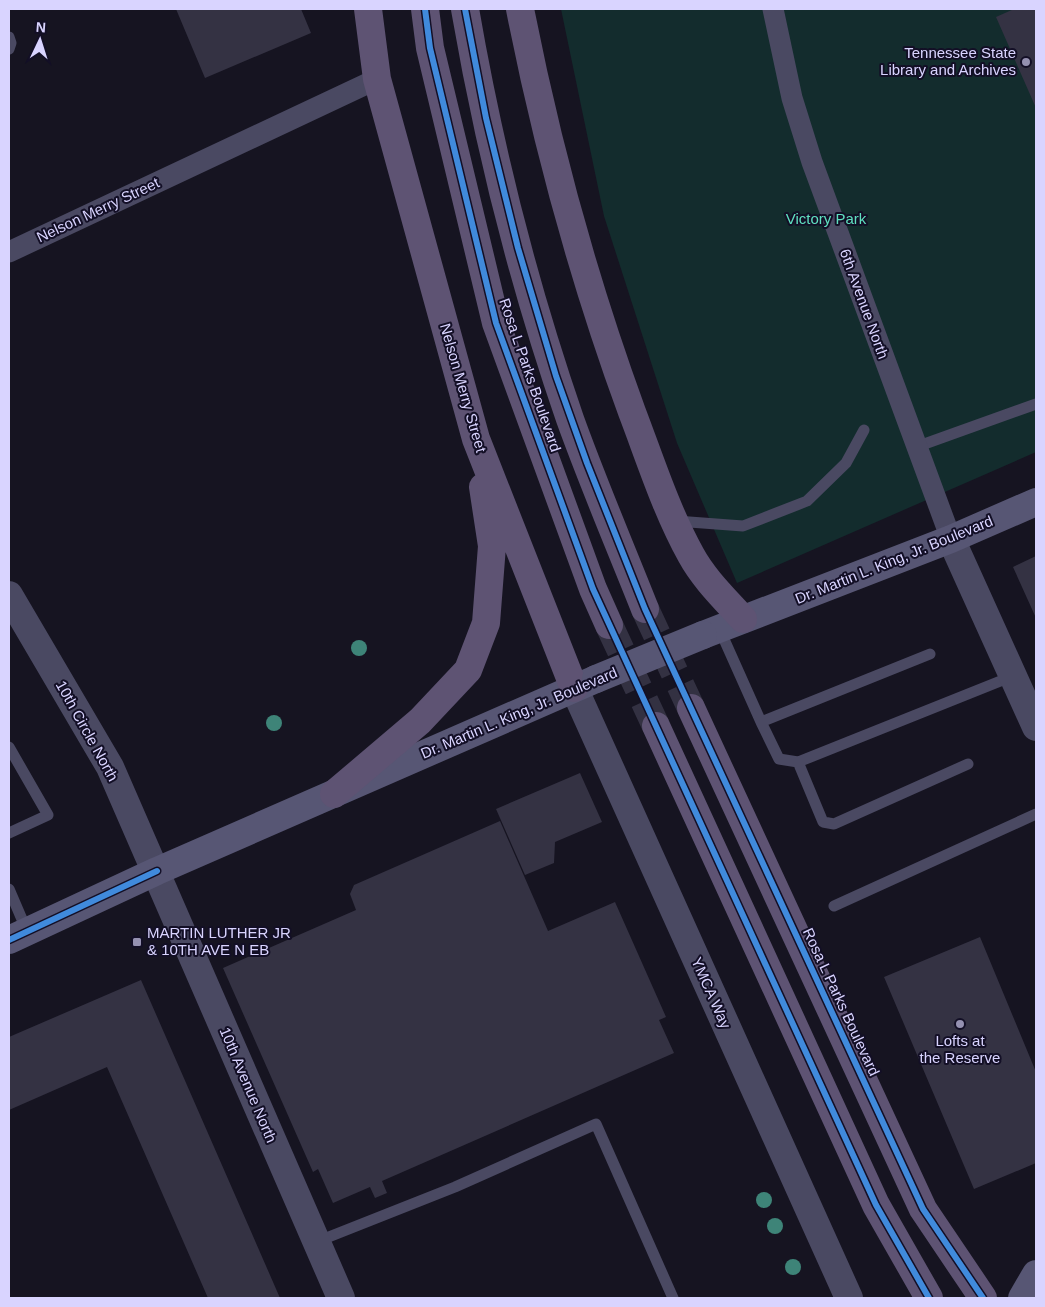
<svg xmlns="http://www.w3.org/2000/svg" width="1045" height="1307" viewBox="0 0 1045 1307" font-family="Arial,sans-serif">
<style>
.green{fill:#132c2d}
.building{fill:#343243}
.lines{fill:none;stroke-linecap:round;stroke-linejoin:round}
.primary-tunnel{stroke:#333142;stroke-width:28;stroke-dasharray:28 14;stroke-linecap:butt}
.service{stroke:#4a4962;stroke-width:11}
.minor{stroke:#4a4962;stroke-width:21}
.tertiary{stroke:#4a4962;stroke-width:28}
.secondary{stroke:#575674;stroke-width:28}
.primary{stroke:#5e5373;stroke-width:28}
.secondary-bridge{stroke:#575674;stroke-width:28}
.cycleway-casing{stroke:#130f26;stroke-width:9}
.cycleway{stroke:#408adc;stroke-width:6}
.tree{fill:#3e8478}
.poi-dot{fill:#9591b1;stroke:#130f26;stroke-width:2}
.labels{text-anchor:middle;stroke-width:4;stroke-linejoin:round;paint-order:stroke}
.poi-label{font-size:15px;fill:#d9d4ff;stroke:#130f26;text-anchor:end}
.street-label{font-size:15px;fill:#d9d4ff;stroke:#130f26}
.park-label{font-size:15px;fill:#5fe0c0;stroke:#130f26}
</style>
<rect width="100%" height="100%" fill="#161421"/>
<path class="green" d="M 561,9 L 1036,9 L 1036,452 L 737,583 L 677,443 L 604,216 Z"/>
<path class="building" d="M 176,9 L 301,9 L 311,33 L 205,78 Z
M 1014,9 L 1036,9 L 1036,108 L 996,17 Z
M 1036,556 L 1036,618 L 1013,567 Z
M 580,773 L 602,822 L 555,842 L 554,863 L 525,875 L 496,809 Z
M 500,821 L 548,931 L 615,902 L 666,1017 L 659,1020 L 674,1053 L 382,1181 L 387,1193 L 375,1198 L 370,1187 L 333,1203 L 318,1169 L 313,1172 L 223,968 L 356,910 L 350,894 L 354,885 Z
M 980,937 L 1036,1072 L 1036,1163 L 974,1189 L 884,977 Z
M 141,980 L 280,1298 L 208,1298 L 107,1067 L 9,1110 L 9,1037 Z"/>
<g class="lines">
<path class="primary-tunnel" d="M 645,609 L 691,708
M 609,625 L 656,726"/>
<path class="service" d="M 9,37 L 11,43 L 9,49
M 916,447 L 1036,404
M 676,521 L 743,526 L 807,501 L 846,463 L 864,430
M 719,628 L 761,722 L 930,654
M 761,722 L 779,759 L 798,762 L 1013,676
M 9,747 L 48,815 L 9,833
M 798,762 L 823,822 L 834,824 L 968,764
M 9,889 L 27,931
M 834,906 L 1036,814
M 316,1242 L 455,1187 L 596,1124 L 673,1298"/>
<path class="minor" d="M 773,9 L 792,98 L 812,162 L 951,539
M 9,252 L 377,79"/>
<path class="tertiary" d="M 951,539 L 1036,727
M 9,595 L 110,767 L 341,1298
M 574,688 L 849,1298"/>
<path class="secondary" d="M 703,635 L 951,539 L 1036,502
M 9,940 L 157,871 L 596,679
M 1022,1298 L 1036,1274"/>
<path class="primary" d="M 368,9 L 377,79 L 476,439 L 574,688
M 425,9 L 430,48 L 496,323 L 593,589 L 609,625
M 465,9 C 489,148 524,286 570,419 C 593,483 620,546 645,609
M 520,9 C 547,146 584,281 632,412 C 650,459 666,510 691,555 C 704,579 725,599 743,619
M 691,708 L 923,1209 L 983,1298
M 656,726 L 876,1205 L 929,1298
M 334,794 L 420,721 L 468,670 L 486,623 L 492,546 L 483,487"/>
<path class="secondary-bridge" d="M 596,679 L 703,635"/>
<g class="cycleway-casing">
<path id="cycleway" d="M 425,9 L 430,48 L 496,323 L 593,589 L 876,1205 L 929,1298
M 465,9 L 486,118 L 518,248 L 556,376 L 587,463 L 645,609 L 923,1209 L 983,1298
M 9,940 L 157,871"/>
</g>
<use href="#cycleway" class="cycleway"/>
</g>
<g class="tree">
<circle cx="359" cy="648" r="8"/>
<circle cx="274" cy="723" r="8"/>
<circle cx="764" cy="1200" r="8"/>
<circle cx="775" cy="1226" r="8"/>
<circle cx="793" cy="1267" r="8"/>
</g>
<g class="poi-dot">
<circle cx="1026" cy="62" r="5"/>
<rect x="132" y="937" width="10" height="10" rx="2.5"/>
<circle cx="960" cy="1024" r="5"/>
</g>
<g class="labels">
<g class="poi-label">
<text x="1016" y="58">Tennessee State<tspan x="1016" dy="17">Library and Archives</tspan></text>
<text x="147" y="938" text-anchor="start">MARTIN LUTHER JR<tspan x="147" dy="17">&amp; 10TH AVE N EB</tspan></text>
<text x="960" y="1046" text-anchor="middle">Lofts at<tspan x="960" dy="17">the Reserve</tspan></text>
</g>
<g class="street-label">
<text transform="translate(98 210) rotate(-25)" y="5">Nelson Merry Street</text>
<text transform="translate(864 304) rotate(70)" y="5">6th Avenue North</text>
<text transform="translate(530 375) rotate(71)" y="5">Rosa L Parks Boulevard</text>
<text transform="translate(463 388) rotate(74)" y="5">Nelson Merry Street</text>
<text transform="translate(894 560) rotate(-22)" y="5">Dr. Martin L. King, Jr. Boulevard</text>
<text transform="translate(519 713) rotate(-23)" y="5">Dr. Martin L. King, Jr. Boulevard</text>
<text transform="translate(87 731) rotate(61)" y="5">10th Circle North</text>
<text transform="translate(711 993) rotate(66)" y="5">YMCA Way</text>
<text transform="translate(841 1002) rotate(65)" y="5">Rosa L Parks Boulevard</text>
<text transform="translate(248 1085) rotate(67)" y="5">10th Avenue North</text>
</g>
<g class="park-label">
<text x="826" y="224">Victory Park</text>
</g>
</g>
<rect width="1045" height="1307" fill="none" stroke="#d9d4ff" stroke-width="20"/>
<g transform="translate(40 40) rotate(4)" stroke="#130f26" stroke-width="4" paint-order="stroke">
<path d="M0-4L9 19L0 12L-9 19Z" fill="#d9d4ff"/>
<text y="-8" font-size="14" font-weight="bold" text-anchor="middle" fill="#d9d4ff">N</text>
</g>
</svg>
